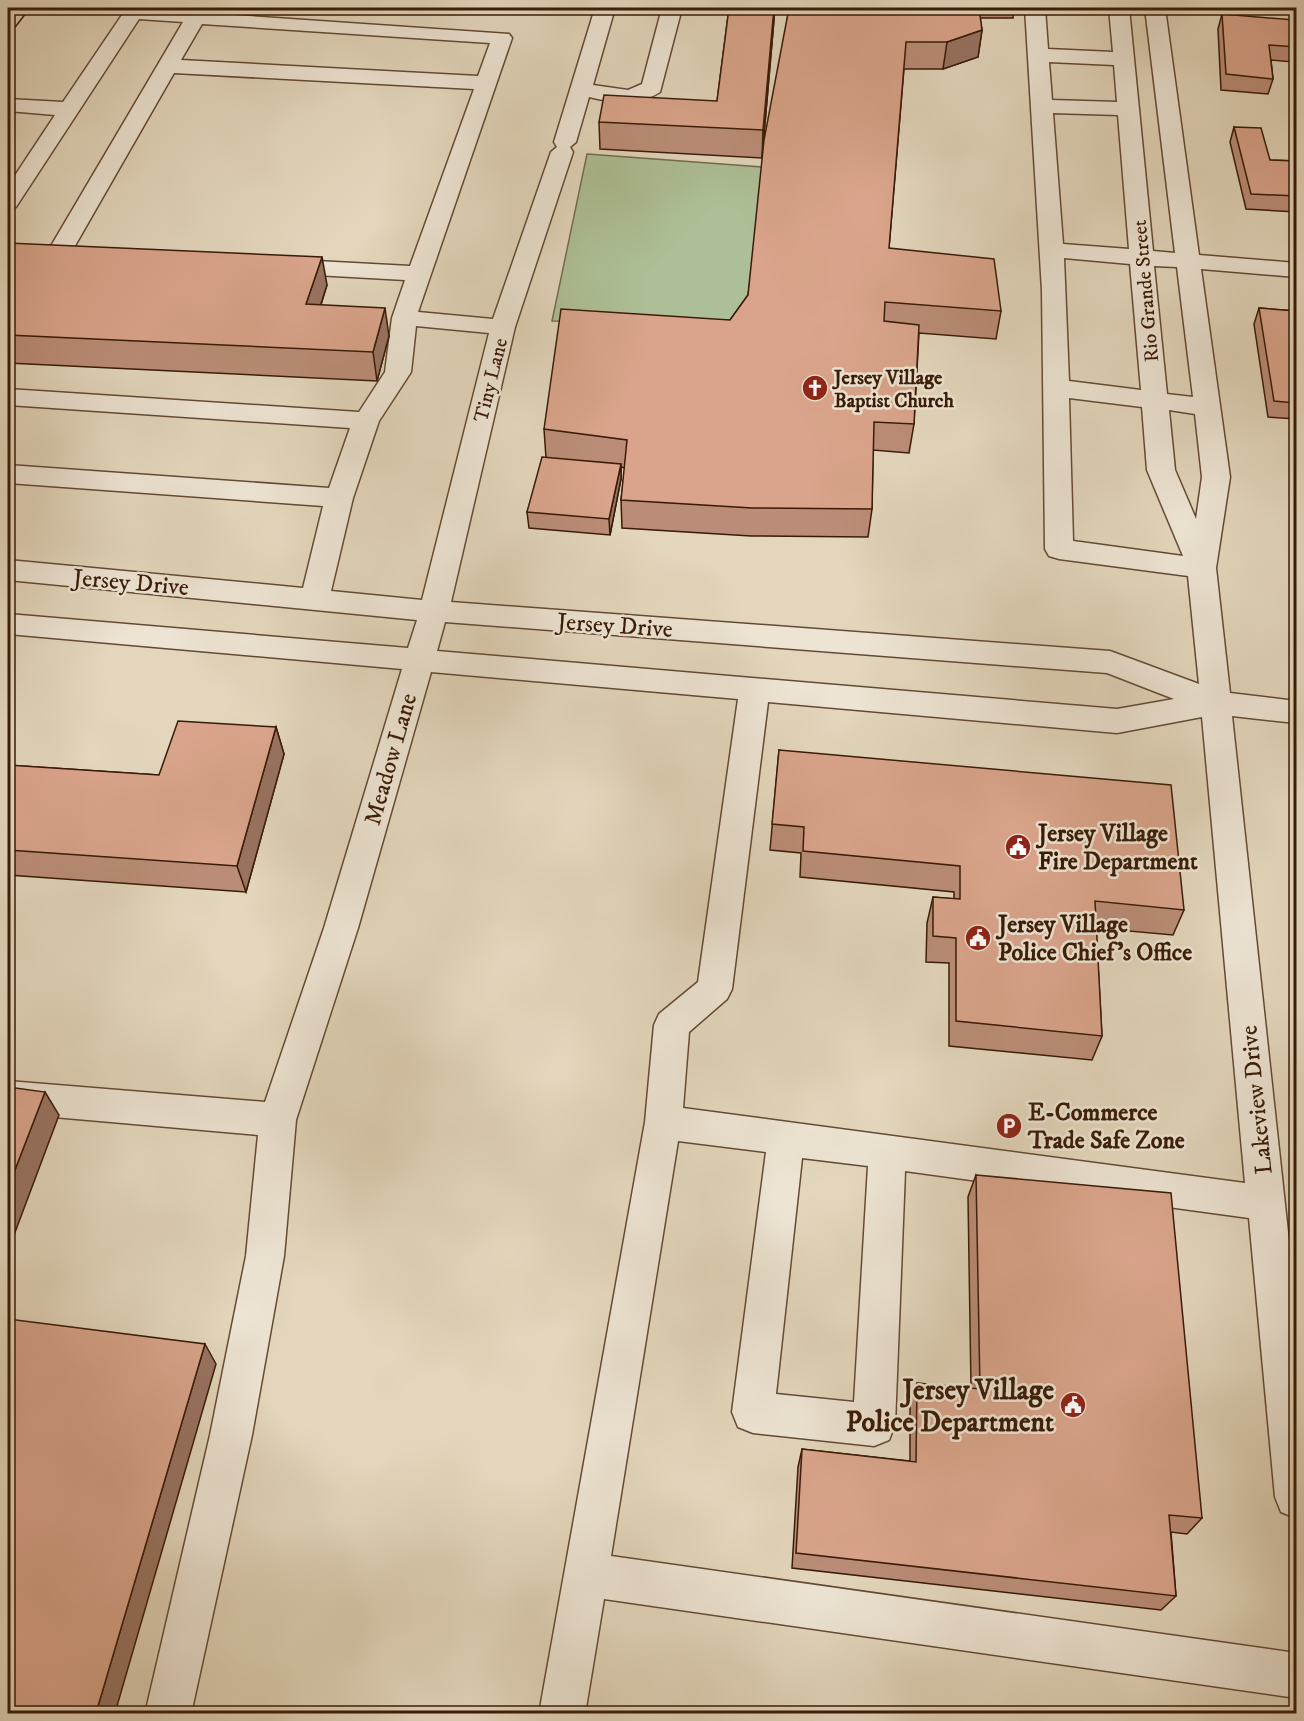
<svg xmlns="http://www.w3.org/2000/svg" width="1304" height="1721" viewBox="0 0 1304 1721" font-family="'IM FELL DW Pica',serif">
<style>
.green{fill:#adbf96;stroke:#736d4e;stroke-width:1.5}
.lines{fill:none;stroke-linecap:round;stroke-linejoin:round}
.minor-casing{stroke:#644a34;stroke-width:3}
.highway-casing{stroke:#391b06;stroke-width:3}
.minor{fill:#ede4d3;fill-rule:evenodd}
.highway{fill:#e3d6bc;fill-rule:evenodd}
.wall{fill:#bb8d78;stroke:#391b06;stroke-width:1.5}
.shaded-wall{fill:#987361;stroke:#391b06;stroke-width:1.5}
.building{fill:#d9a48b;stroke:#391b06;stroke-width:1.5}
.labels{text-anchor:middle;stroke-width:5;stroke-linejoin:round;paint-order:stroke}
.far-street-label{font-size:20px;fill:#391b06;stroke:#ede4d3}
.far-poi-label{font-size:20px;font-weight:bold;fill:#391b06;stroke:#ede4d3;text-anchor:start}
.street-label{font-size:24px;fill:#391b06;stroke:#ede4d3}
.poi-label{font-size:24px;font-weight:bold;fill:#391b06;stroke:#ede4d3;text-anchor:start}
.near-poi-label{font-size:28px;font-weight:bold;fill:#391b06;stroke:#ede4d3;text-anchor:end}
</style>
<rect width="100%" height="100%" fill="#e3d6bc"/>
<filter id="stains"><feTurbulence type="fractalNoise" baseFrequency=".00333" numOctaves="4"/><feColorMatrix values="0 0 0 0 .2 0 0 0 0 .09 0 0 0 0 .02 0 0 0 .5 -.17"/></filter>
<radialGradient id="worn" r=".72"><stop offset=".6" stop-color="#630" stop-opacity="0"/><stop offset="1" stop-color="#630" stop-opacity=".3"/></radialGradient>
<path class="green" d="M 587,154 L 762,167 L 747,323 L 552,321 Z"/>
<g class="lines">
<g class="minor-casing">
<path id="minor" d="M 131,8 L 509,34 L 512,38 L 418,312 L 493,319 L 551,152 L 557,147 L 554,142 L 595,8 L 615,8 L 593,85 L 628,90 L 642,84 L 662,8 L 682,8 L 660,92 C 637,107 614,103 589,97 L 576,142 L 570,147 L 573,152 L 515,327 L 451,602 L 1110,651 L 1199,684 L 1188,576 L 1059,559 L 1049,556 L 1045,549 L 1042,291 L 1025,8 L 1045,8 L 1048,49 L 1113,52 L 1109,8 L 1129,8 L 1153,251 L 1175,253 L 1145,8 L 1165,8 L 1199,255 L 1296,263 L 1296,277 L 1201,269 L 1230,477 L 1216,568 L 1230,693 L 1296,701 L 1296,723 L 1232,716 L 1296,1306 L 1296,1518 L 1281,1512 L 1275,1497 L 1249,1218 L 905,1171 L 895,1425 L 889,1440 L 874,1446 L 753,1433 L 738,1427 L 732,1412 L 766,1152 L 678,1141 L 611,1556 L 1296,1653 L 1296,1698 L 604,1599 L 585,1714 L 539,1714 L 645,1122 L 654,1025 L 659,1014 L 698,982 L 738,699 L 431,672 L 358,928 L 296,1120 L 284,1256 L 252,1435 L 191,1714 L 145,1714 L 210,1435 L 246,1256 L 258,1135 L 8,1113 L 8,1081 L 265,1102 L 324,928 L 402,669 L 8,634 L 8,614 L 408,648 L 417,620 L 8,580 L 8,560 L 303,588 L 323,506 L 8,483 L 8,465 L 329,488 L 350,428 L 8,405 L 8,389 L 359,412 L 385,372 L 392,318 L 405,280 L 279,273 L 271,271 L 267,266 L 271,261 L 279,259 L 410,266 L 474,89 L 174,73 L 72,251 L 68,256 L 52,256 L 48,251 L 183,22 L 139,19 L 16,207 L 8,209 L 8,186 L 55,115 L 8,111 L 8,99 L 63,102 L 126,9 ZM 202,24 L 490,43 L 478,76 L 181,60 ZM 1049,62 L 1114,65 L 1117,102 L 1052,100 ZM 1053,113 L 1118,115 L 1129,249 L 1063,244 ZM 1064,258 L 1130,264 L 1141,390 L 1069,381 ZM 1154,266 L 1177,267 L 1193,397 L 1167,394 ZM 416,326 L 489,333 L 422,600 L 331,591 L 353,498 L 379,421 L 411,372 ZM 1069,398 L 1142,407 L 1147,470 L 1183,556 L 1073,541 ZM 1169,410 L 1195,414 L 1202,477 L 1196,519 L 1175,470 ZM 445,622 L 1107,673 L 1174,699 L 1117,709 L 437,651 ZM 768,702 L 1117,733 L 1202,717 L 1245,1183 L 683,1108 L 689,1032 L 727,999 L 732,989 ZM 802,1158 L 868,1166 L 854,1402 L 776,1394 Z"/>
</g>
<g class="highway-casing">
<path id="highway" d="M 9,8 L 29,8 L 15,26 L 8,28 Z"/>
</g>
<use href="#minor" class="minor"/>
<use href="#highway" class="highway"/>
</g>
<path class="wall" d="M 729,8 L 775,8 L 762,158 L 600,149 L 599,122 L 717,101 Z
M 789,8 L 1014,8 L 1013,18 L 980,18 L 982,30 L 978,57 L 943,69 L 904,69 L 889,248 L 1001,311 L 996,339 L 919,333 L 914,424 L 909,453 L 873,450 L 872,509 L 868,537 L 751,536 L 622,528 L 621,500 L 625,468 L 621,467 L 621,479 L 610,535 L 529,528 L 527,512 L 546,458 L 544,429 L 730,320 L 748,295 Z
M 1222,14 L 1296,39 L 1296,50 L 1293,62 L 1271,60 L 1273,79 L 1268,94 L 1221,90 L 1218,29 Z
M 1234,127 L 1270,160 L 1296,161 L 1296,212 L 1246,209 L 1230,142 Z
M 8,243 L 327,285 L 321,305 L 389,336 L 377,381 L 8,363 Z
M 1259,308 L 1296,311 L 1296,419 L 1268,417 L 1254,324 Z
M 276,727 L 284,754 L 246,892 L 8,875 L 8,765 L 159,775 Z
M 779,750 L 1184,910 L 1173,935 L 1096,928 L 1102,1036 L 1092,1060 L 949,1046 L 949,963 L 926,962 L 927,923 L 933,897 L 954,899 L 954,892 L 800,877 L 801,853 L 770,850 Z
M 976,1175 L 1202,1518 L 1187,1534 L 1171,1532 L 1176,1596 L 1161,1610 L 792,1568 L 798,1467 L 802,1449 L 910,1461 L 910,1401 L 917,1383 L 971,1388 L 968,1197 Z"/>
<path class="shaded-wall" d="M 774,8 L 775,8 L 762,158 L 763,130 Z
M 982,30 L 978,57 L 943,69 L 947,42 Z
M 322,257 L 327,285 L 312,332 L 306,304 Z
M 385,308 L 389,336 L 377,381 L 373,352 Z
M 621,464 L 621,479 L 610,535 L 609,519 Z
M 276,727 L 284,754 L 246,892 L 237,866 Z
M 45,1092 L 59,1115 L 8,1251 L 8,1188 Z
M 205,1344 L 216,1364 L 115,1713 L 96,1713 Z"/>
<path class="building" d="M 729,8 L 774,8 L 763,130 L 599,122 L 604,95 L 717,101 Z
M 789,8 L 979,8 L 982,30 L 947,42 L 906,42 L 889,248 L 994,259 L 1001,311 L 885,302 L 884,321 L 919,325 L 914,424 L 874,422 L 872,509 L 752,508 L 621,500 L 627,440 L 544,429 L 561,309 L 730,320 L 748,295 L 764,140 Z
M 1222,14 L 1294,20 L 1296,47 L 1269,45 L 1273,79 L 1226,74 Z
M 1234,127 L 1261,128 L 1270,160 L 1296,161 L 1296,196 L 1251,194 Z
M 8,243 L 322,257 L 306,304 L 385,308 L 373,352 L 8,335 Z
M 1259,308 L 1296,311 L 1296,403 L 1274,401 Z
M 542,457 L 621,464 L 609,519 L 527,512 Z
M 178,721 L 276,727 L 237,866 L 8,850 L 8,765 L 159,775 Z
M 779,750 L 1171,785 L 1184,910 L 1095,901 L 1102,1036 L 956,1021 L 956,938 L 933,936 L 933,897 L 960,899 L 960,866 L 803,851 L 804,827 L 772,824 Z
M 8,1087 L 45,1092 L 8,1188 Z
M 976,1175 L 1171,1193 L 1202,1518 L 1169,1515 L 1176,1596 L 796,1553 L 802,1449 L 916,1462 L 917,1383 L 980,1389 Z
M 8,1319 L 205,1344 L 96,1713 L 8,1713 Z"/>
<defs>
<g id="church-disc" transform="scale(1.35)"><circle r="9.5" fill="#8f2418" stroke="#ede4d3"/><path d="M-1.2-6h2.4v3.5h3.3v2.4h-3.3V6h-2.4V-.1h-3.3v-2.4h3.3Z" fill="#fff"/></g>
<g id="civic-disc" transform="scale(1.35)"><circle r="9.5" fill="#8f2418" stroke="#ede4d3"/><path d="M-.6-6.5H3V-4.5H.6V-3L4-1V1h2V6H-6V1h2V-1L-.6-3ZM-1.2 2.5V6h2.4V2.5Z" fill="#fff"/></g>
<g id="parking-disc" transform="scale(1.35)"><circle r="9.5" fill="#8f2418" stroke="#ede4d3"/><path d="M-3.5-5.5H1a3.5 3.5 0 0 1 0 7H-1V5.5H-3.5ZM-1-3.4V-.6H.8a1.4 1.4 0 0 0 0-2.8Z" fill="#fff"/></g>
</defs>
<g fill-rule="evenodd">
<use href="#church-disc" x="815" y="388"/>
<use href="#civic-disc" x="1018" y="847"/>
<use href="#civic-disc" x="978" y="938"/>
<use href="#parking-disc" x="1009" y="1126"/>
<use href="#civic-disc" x="1073" y="1405"/>
</g>
<g class="labels">
<g class="far-street-label">
<text transform="translate(1145 291) rotate(-95)" y="7">Rio Grande Street</text>
<text transform="translate(490 380) rotate(-76)" y="7">Tiny Lane</text>
</g>
<g class="far-poi-label">
<text x="834" y="384">Jersey Village<tspan x="834" dy="23">Baptist Church</tspan></text>
</g>
<g class="street-label">
<text transform="translate(131 582) rotate(5)" y="8">Jersey Drive</text>
<text transform="translate(615 625) rotate(4)" y="8">Jersey Drive</text>
<text transform="translate(390 759) rotate(-74)" y="8">Meadow Lane</text>
<text transform="translate(1256 1100) rotate(-96)" y="8">Lakeview Drive</text>
</g>
<g class="poi-label">
<text x="1038" y="841">Jersey Village<tspan x="1038" dy="28">Fire Department</tspan></text>
<text x="998" y="932">Jersey Village<tspan x="998" dy="28">Police Chief's Office</tspan></text>
<text x="1028" y="1120">E-Commerce<tspan x="1028" dy="28">Trade Safe Zone</tspan></text>
</g>
<g class="near-poi-label">
<text x="1054" y="1399">Jersey Village<tspan x="1054" dy="32">Police Department</tspan></text>
</g>
</g>
<rect width="1304" height="1721" fill="none" stroke="#e3d6bc" stroke-width="30"/>
<rect x="9" y="9" width="1286" height="1703" fill="none" stroke="#391b06" stroke-width="3"/>
<rect x="15" y="15" width="1274" height="1691" fill="none" stroke="#391b06" stroke-width="1.5"/>
<rect width="100%" height="100%" filter="url(#stains)"/>
<rect width="100%" height="100%" fill="url(#worn)"/>
</svg>
